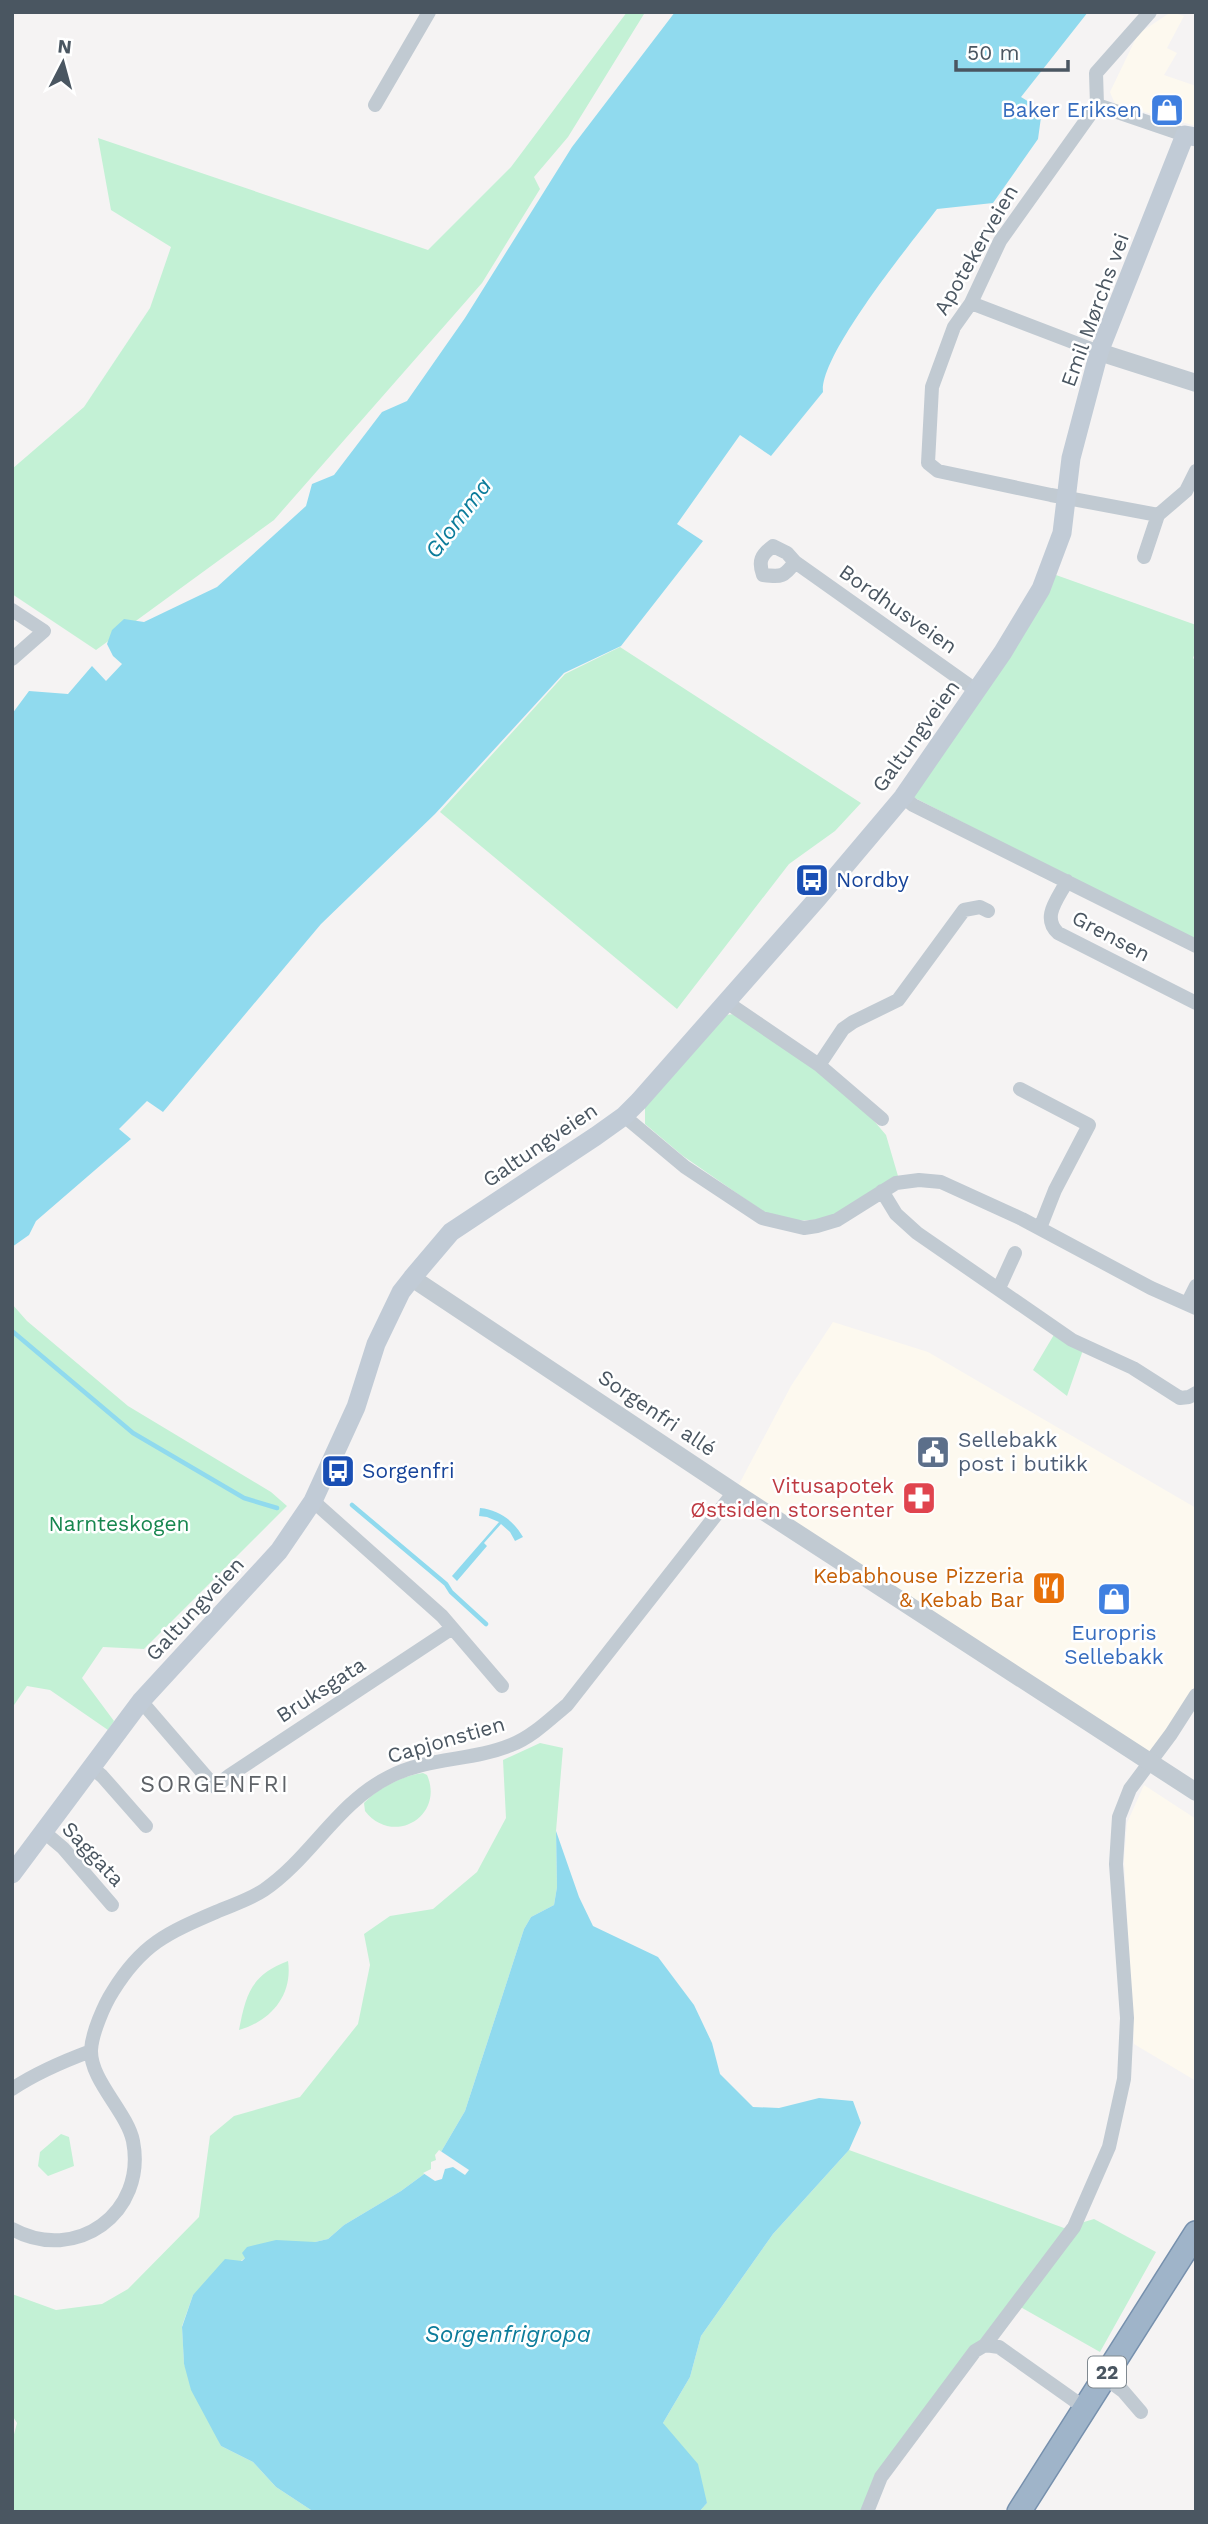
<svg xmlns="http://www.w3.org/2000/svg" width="1208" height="2524" viewBox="0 0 1208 2524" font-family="'Work Sans',sans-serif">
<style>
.commercial{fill:#fdf9ef}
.green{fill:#c3f1d5}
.water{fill:#90daee}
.pier{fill:#f5f3f3}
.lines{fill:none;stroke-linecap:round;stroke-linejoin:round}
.stream{stroke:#90daee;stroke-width:4.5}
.trunk-casing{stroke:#7690ad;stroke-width:26}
.minor{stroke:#c1cad2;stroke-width:14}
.tertiary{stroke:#c1cad2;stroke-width:18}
.secondary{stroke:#c1cbd6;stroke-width:19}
.trunk{stroke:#9fb4c9;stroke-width:23}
.labels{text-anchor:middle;stroke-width:5;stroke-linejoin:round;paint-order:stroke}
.shield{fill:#fff;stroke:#808990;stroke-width:2}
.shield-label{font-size:19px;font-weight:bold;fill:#4a5661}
.shop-label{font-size:21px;fill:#366cbe;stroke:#fff;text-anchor:end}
.street-label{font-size:21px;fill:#4a5661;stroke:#fff}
.transit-label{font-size:21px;fill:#164399;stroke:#fff;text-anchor:start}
.service-label{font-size:21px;fill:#4e5e75;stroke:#fff;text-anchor:start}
.health-label{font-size:21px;fill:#be3a42;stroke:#fff;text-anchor:end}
.park-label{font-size:21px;fill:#17864f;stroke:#fff}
.food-label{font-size:21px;fill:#c56008;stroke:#fff;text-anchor:end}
.water-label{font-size:23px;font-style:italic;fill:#0c7c9b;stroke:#fff}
.neighbourhood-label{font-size:23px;letter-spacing:2px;fill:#5f6368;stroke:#fff}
</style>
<rect width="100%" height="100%" fill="#f5f3f3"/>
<path class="commercial" d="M 1171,12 L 1184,16 L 1167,48 L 1177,53 L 1164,75 L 1196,86 L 1196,126 L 1115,104 L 1110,92 L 1138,34 Z
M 833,1322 L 928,1352 L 1196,1508 L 1196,1695 L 1150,1762 L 735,1492 L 791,1386 Z
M 1144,1785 L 1196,1819 L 1196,2081 L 1134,2044 L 1124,1860 L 1127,1823 Z"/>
<path class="green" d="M 627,12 L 644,14 L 568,137 L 534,177 L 540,189 L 482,283 L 274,520 L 96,650 L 12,594 L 12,469 L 84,407 L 150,308 L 171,247 L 111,210 L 98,138 L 428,250 L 511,167 Z
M 1056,575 L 1196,625 L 1196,650 L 1193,658 L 1196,661 L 1196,942 L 911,796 Z
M 620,647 L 861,803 L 835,831 L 789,864 L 677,1009 L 440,812 L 565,674 Z
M 735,1014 L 821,1074 L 869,1115 L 886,1135 L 898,1176 L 826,1219 L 794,1221 L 764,1212 L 683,1156 L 645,1124 L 645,1105 L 724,1015 Z
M 12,1304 L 27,1321 L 128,1406 L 271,1492 L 287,1506 L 144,1649 L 103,1647 L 82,1678 L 114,1721 L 108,1730 L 50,1690 L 27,1686 L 12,1708 Z
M 1055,1333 L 1083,1350 L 1067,1396 L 1033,1370 Z
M 540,1743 L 563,1748 L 556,1831 L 557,1887 L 554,1905 L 531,1917 L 524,1929 L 465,2111 L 431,2169 L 401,2191 L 344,2225 L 328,2239 L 245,2258 L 193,2295 L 182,2326 L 184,2364 L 221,2446 L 253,2462 L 276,2487 L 314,2512 L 12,2512 L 12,2442 L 17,2423 L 12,2415 L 12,2294 L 56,2310 L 102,2304 L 128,2289 L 199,2217 L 210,2136 L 234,2116 L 300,2097 L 358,2024 L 370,1965 L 364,1934 L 390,1916 L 433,1909 L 477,1872 L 506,1818 L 503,1760 Z
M 423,1773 L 427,1775 C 445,1816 393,1847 365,1811 L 364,1803 C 377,1789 403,1775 423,1773 Z
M 288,1961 C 293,1995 271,2021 239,2030 C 246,1994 251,1975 288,1961 Z
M 61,2134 L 69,2137 L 74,2166 L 48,2176 L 38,2166 L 40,2152 Z
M 849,2150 L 1064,2228 L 1094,2219 L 1156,2252 L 1100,2352 L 1015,2304 L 877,2481 L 866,2512 L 699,2512 L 707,2503 L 663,2423 L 690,2377 L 701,2336 L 773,2234 Z"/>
<path class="water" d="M 675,12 L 1088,12 L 1021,97 L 1042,110 L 1038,139 L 993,203 L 937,209 C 912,242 819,355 823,392 L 771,456 L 740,435 L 677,524 L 703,541 L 621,646 L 564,673 L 435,814 L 321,924 L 163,1112 L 147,1101 L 119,1129 L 131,1139 L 36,1221 L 29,1235 L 12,1247 L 12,714 L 29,691 L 68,694 L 92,666 L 106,681 L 122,664 L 113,656 L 107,644 L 112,630 L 124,619 L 144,622 L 217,587 L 306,506 L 312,484 L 334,475 L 382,412 L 407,401 L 465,318 L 572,147 Z
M 480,1508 C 499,1510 513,1520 523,1537 L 515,1541 L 510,1532 L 501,1524 L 484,1543 L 487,1546 L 457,1581 L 452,1576 L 499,1522 L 487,1517 L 479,1516 Z
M 556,1831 L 579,1897 L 593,1926 L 658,1957 L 694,2005 L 712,2043 L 720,2074 L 753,2107 L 779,2108 L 819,2098 L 853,2101 L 861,2123 L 849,2150 L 773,2234 L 701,2336 L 690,2377 L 663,2423 L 698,2464 L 707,2503 L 699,2512 L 314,2512 L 276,2487 L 253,2462 L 221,2446 L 191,2390 L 184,2364 L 182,2327 L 193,2295 L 225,2259 L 242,2261 L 245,2258 L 242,2253 L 247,2247 L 276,2240 L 315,2242 L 328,2239 L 344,2225 L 401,2191 L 431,2169 L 465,2111 L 524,1929 L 531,1917 L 554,1905 L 557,1887 Z"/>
<path class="pier" d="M 439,2150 L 469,2170 L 465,2175 L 453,2167 L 445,2169 L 442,2179 L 435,2181 L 423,2173 L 431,2169 L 431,2162 L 436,2160 L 435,2155 Z"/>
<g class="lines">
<path class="stream" d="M 12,1331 L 133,1433 L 244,1498 L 277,1508
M 352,1505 L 446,1584 L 451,1592 L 486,1624"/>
<g class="trunk-casing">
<path id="trunk" d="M 1019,2512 L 1196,2233"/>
</g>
<path class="minor" d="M 1150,12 L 1096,73 L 1097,105 L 1000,241 L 971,303 L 954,327 L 932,387 L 928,463 L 938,471 L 1051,495 L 1158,515
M 375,105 L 429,12
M 1097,105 L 1185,135
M 971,303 L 1099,352
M 1144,557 L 1158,515 L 1186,491 L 1196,471
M 795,562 C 784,577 782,577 763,575 C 758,561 761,555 773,546 L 787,553 L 795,562 L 977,691
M 12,610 L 44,631 L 12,659
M 903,797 L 913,805 L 1196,946
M 1067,881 C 1058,899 1041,917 1058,933 L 1196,1003
M 725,1001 L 819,1065 L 882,1119
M 819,1065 L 843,1029 L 853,1022 L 898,1000 L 964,910 L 980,907 L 988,911
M 1020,1089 L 1089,1125 L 1055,1190 L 1040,1228
M 624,1116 L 685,1167 L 762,1218 L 804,1228 L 817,1226 L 837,1220 L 896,1183 L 919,1180 L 941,1182 L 1022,1219 L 1151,1288 L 1196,1308
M 882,1191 L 896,1214 L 917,1233 L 1072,1340 L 1133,1368 L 1180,1398 L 1189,1397 L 1196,1393
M 999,1288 L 1015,1253
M 1187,1304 L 1196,1286
M 313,1501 L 442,1616 L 502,1686
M 141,1701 L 215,1787 L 230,1775 L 451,1629
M 91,1767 L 102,1776 L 146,1826
M 44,1832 L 63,1848 L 112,1905
M 12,2089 C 36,2073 64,2061 91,2051
M 12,2229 C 76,2264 147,2213 133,2141 C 127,2112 90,2080 91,2050 C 92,2033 104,2005 113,1991 C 142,1944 167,1933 216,1912 C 232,1905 249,1900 264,1890 C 311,1858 337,1803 389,1777 C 427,1757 472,1761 511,1745 C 532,1737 550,1719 567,1705 L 734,1492
M 985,2345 L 1074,2227 L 1109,2147 L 1124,2079 L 1127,2018 L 1116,1864 L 1119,1817 L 1130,1789 L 1171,1734 L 1196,1695
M 1104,2377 L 1123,2391 L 1141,2412
M 867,2512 L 881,2477 L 975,2351 L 985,2345 L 999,2347 L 1085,2408"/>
<path class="tertiary" d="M 1099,352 L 1196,383
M 412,1278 L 734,1492 L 1196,1792"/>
<path class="secondary" d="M 12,1874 L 141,1701 L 279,1551 L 313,1501 L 356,1407 L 376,1344 L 401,1292 L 412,1278 L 451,1232 L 596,1136 L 624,1116 L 639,1101 L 817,899 L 903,797 L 1003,652 L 1041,589 L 1062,533 L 1071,458 L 1099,352 L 1185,135 L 1196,137"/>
<use href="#trunk" class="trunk"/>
</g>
<defs>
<g id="shop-square" transform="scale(1.75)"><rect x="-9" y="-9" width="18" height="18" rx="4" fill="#3f7fe0" stroke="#fff"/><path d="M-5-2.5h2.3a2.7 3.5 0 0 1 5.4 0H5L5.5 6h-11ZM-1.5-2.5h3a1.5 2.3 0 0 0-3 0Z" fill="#fff"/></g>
<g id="bus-square" transform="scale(1.75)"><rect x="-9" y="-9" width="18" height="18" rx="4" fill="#1a4fb4" stroke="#fff"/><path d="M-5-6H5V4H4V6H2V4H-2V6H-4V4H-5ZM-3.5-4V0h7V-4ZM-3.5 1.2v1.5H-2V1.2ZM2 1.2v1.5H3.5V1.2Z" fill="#fff"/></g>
<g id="civic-square" transform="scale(1.75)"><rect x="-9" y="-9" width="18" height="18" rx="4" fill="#5c6f8a" stroke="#fff"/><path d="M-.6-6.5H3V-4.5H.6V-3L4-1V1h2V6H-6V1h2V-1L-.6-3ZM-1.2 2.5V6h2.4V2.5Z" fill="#fff"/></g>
<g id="pharmacy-square" transform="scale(1.75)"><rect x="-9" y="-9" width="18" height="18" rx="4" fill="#e0444e" stroke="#fff"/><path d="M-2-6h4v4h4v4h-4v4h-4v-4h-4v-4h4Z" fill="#fff"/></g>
<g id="restaurant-square" transform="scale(1.75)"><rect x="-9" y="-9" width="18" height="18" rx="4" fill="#e8710a" stroke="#fff"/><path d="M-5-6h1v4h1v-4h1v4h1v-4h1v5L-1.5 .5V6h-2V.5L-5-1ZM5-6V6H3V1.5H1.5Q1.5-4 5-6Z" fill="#fff"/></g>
</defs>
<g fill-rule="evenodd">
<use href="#shop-square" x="1167" y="110"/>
<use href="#bus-square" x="812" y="880"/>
<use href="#civic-square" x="933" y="1452"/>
<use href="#bus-square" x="338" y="1471"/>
<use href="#pharmacy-square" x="919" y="1498"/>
<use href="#restaurant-square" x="1049" y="1588"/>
<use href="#shop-square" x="1114" y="1599"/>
</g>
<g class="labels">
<rect class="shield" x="1088" y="2356.5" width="38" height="31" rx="5"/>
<g class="shield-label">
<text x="1107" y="2379">22</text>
</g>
<g class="shop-label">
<text x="1142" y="117">Baker Eriksen</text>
<text x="1114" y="1640" text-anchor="middle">Europris<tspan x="1114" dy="24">Sellebakk</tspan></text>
</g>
<g class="street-label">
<text transform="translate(976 250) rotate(-60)" y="7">Apotekerveien</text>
<text transform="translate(1095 310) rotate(-70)" y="7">Emil Mørchs vei</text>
<text transform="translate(898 609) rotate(35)" y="7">Bordhusveien</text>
<text transform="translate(916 736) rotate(-54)" y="7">Galtungveien</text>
<text transform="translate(1111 936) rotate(28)" y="7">Grensen</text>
<text transform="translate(540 1145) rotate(-34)" y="7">Galtungveien</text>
<text transform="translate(657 1413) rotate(34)" y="7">Sorgenfri allé</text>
<text transform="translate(195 1609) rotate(-47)" y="7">Galtungveien</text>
<text transform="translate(321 1690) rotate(-33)" y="7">Bruksgata</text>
<text transform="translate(446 1740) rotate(-16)" y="7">Capjonstien</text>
<text transform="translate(93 1854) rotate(47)" y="7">Saggata</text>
</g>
<g class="transit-label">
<text x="836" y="887">Nordby</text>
<text x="362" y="1478">Sorgenfri</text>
</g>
<g class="service-label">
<text x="958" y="1447">Sellebakk<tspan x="958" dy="24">post i butikk</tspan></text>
</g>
<g class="health-label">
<text x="894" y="1493">Vitusapotek<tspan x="894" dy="24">Østsiden storsenter</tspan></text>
</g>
<g class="park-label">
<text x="119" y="1531">Narnteskogen</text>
</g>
<g class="food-label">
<text x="1024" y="1583">Kebabhouse Pizzeria<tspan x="1024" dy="24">&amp; Kebab Bar</tspan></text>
</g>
<g class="water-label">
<text transform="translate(458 518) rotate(-53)" y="8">Glomma</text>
<text x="508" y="2342">Sorgenfrigropa</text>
</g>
<g class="neighbourhood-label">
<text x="215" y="1792">SORGENFRI</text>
</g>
</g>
<rect width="1208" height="2524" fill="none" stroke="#4a5661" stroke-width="28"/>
<g transform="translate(63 63) rotate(6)" stroke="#ffffff" stroke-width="5" paint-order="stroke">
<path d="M0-5L12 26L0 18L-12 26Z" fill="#4a5661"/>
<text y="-10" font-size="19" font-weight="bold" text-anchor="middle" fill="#4a5661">N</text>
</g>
<path d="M956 60v10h112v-10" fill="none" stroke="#4a5661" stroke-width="3.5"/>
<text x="967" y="60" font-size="21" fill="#4a5661" stroke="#ffffff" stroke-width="5" paint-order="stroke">50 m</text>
</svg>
